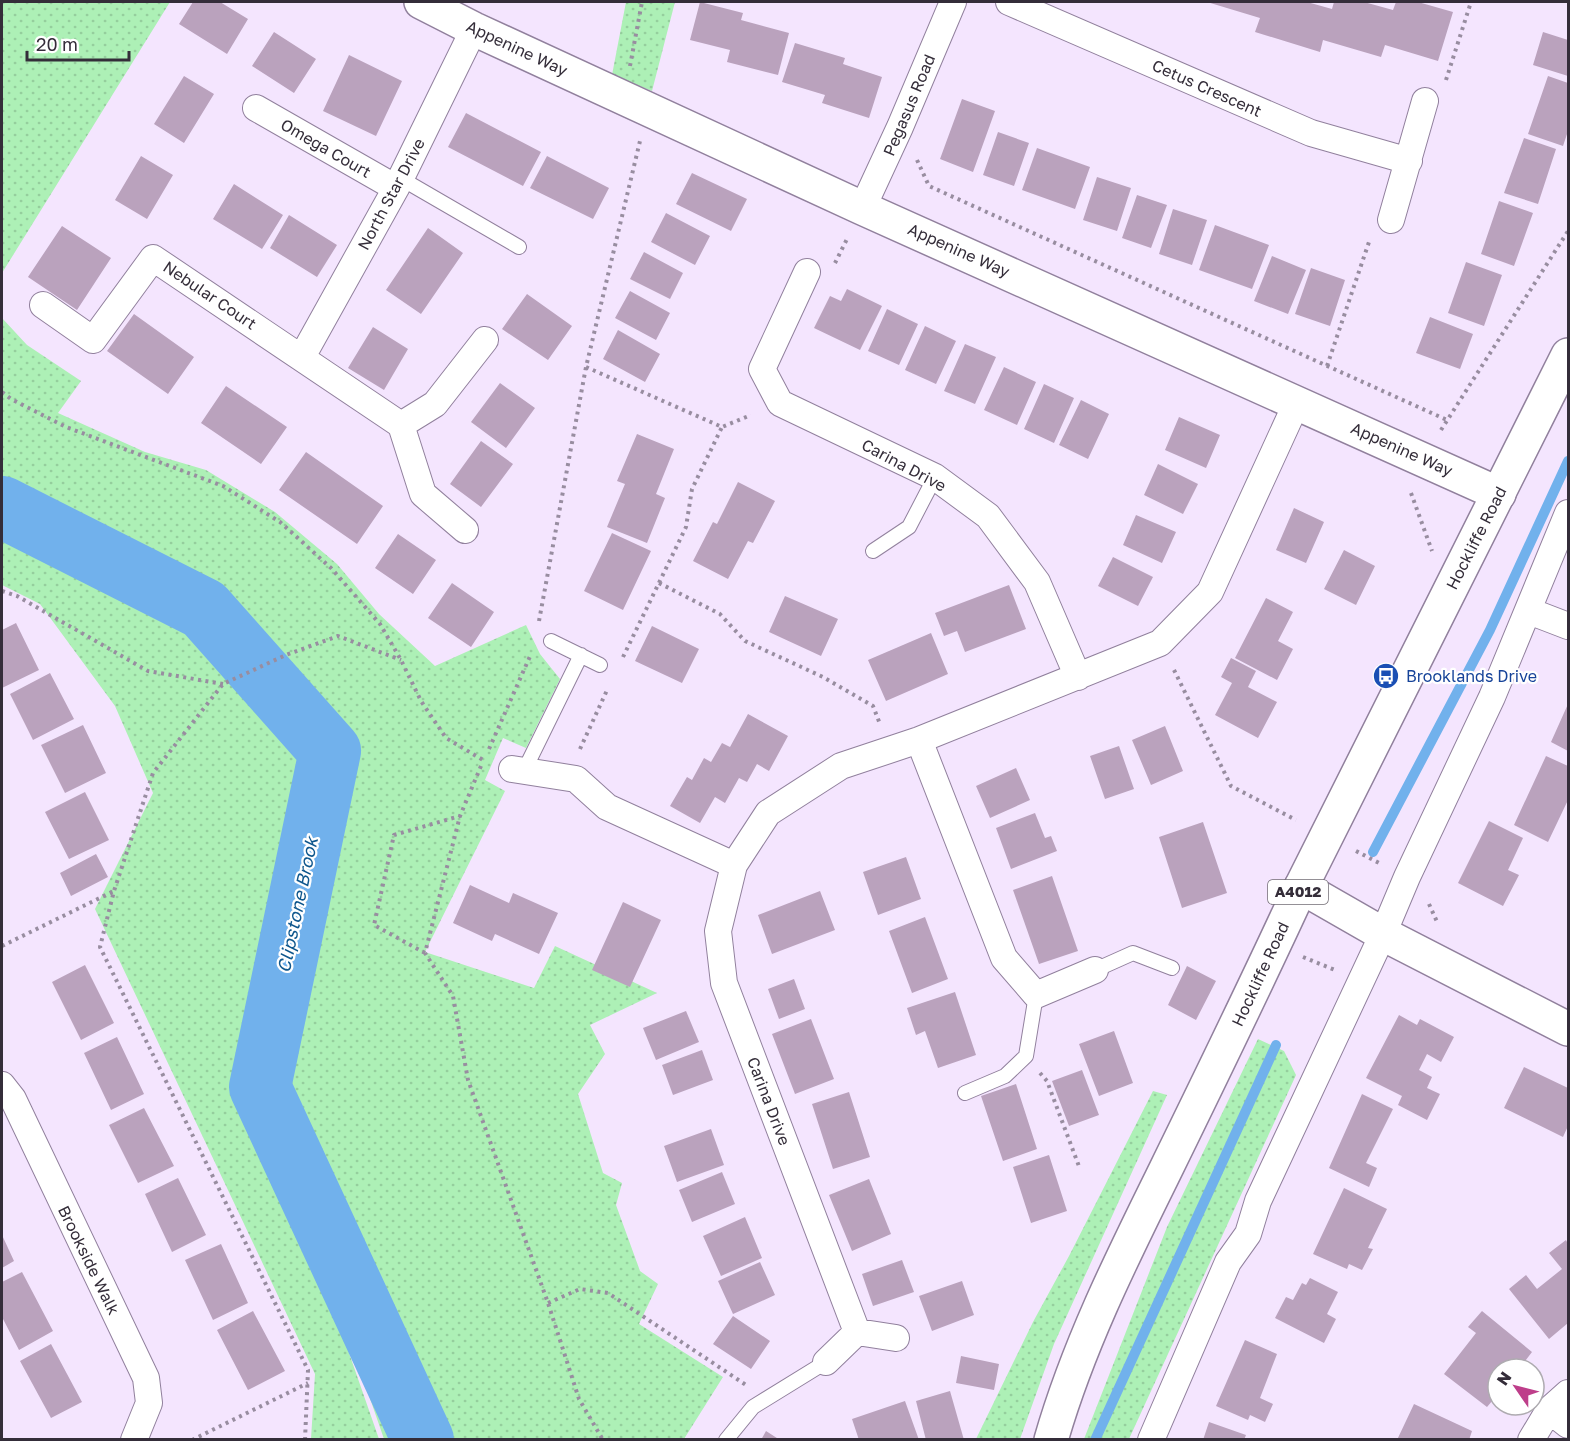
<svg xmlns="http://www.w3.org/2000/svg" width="1570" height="1441" viewBox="0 0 1570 1441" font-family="'Golos Text',sans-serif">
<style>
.green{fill:url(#green-dots)}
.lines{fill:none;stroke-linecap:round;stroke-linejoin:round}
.stream{stroke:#71b1ec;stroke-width:10}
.river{stroke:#71b1ec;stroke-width:62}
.building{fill:#baa2bd}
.lane-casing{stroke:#91809d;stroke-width:16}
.street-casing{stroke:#91809d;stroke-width:28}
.secondary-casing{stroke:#91809d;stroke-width:36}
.primary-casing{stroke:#91809d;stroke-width:36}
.path{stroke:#988da0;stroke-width:4;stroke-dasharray:3 4.5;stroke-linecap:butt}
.lane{stroke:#fff;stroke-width:14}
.street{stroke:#fff;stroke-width:26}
.secondary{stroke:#fff;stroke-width:33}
.primary{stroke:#fff;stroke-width:33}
.labels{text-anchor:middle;stroke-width:4.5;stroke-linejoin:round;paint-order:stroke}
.shield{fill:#fff;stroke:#716c74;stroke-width:1.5}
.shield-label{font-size:15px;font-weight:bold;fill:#342d39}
.street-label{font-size:16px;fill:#342d39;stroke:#fff}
.transit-label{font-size:16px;fill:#164399;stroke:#fff;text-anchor:start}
.water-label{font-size:18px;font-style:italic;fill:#0f578d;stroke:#fff}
</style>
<defs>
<pattern id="green-dots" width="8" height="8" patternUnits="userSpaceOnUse" patternTransform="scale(1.5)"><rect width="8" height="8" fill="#adf0b6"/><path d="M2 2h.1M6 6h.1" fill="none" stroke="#95ce9d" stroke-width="1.8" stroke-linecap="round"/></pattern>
</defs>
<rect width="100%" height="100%" fill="#f4e5fe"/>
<path class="green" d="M 2,2 L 170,2 L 2,273 Z
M 626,2 L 675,2 L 652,91 L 612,75 Z
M 2,318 L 27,345 L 81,381 L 58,413 L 145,452 L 206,470 L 275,512 L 337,564 L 379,614 L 435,666 L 526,625 L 540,654 L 560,679 L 526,748 L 503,738 L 485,780 L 505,791 L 425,952 L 534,988 L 555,946 L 657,993 L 590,1025 L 605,1054 L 578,1094 L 603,1173 L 622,1183 L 616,1205 L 640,1271 L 658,1284 L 639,1324 L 723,1377 L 684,1439 L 384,1439 L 262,1086 L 332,749 L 206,608 L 2,505 Z
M 2,509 L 202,612 L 328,751 L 257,1089 L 379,1439 L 311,1439 L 315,1374 L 95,909 L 153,793 L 115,706 L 40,604 L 2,585 Z
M 1258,1039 L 1284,1051 L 1296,1075 L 1129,1439 L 1084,1439 L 1167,1227 Z
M 1153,1091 L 1167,1095 L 1054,1344 L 1020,1439 L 976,1439 L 1033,1322 L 1069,1256 Z"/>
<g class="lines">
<path class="stream" d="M 1373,852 L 1490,630 L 1568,461
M 1095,1440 L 1276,1045"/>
<path class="river" d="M 2,507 L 204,609 L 330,751 L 260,1087 L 423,1440"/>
</g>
<path class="building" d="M 193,2 L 220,2 L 248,19 L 227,54 L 179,24 Z
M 700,2 L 743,13 L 741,20 L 789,33 L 778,75 L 727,62 L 730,50 L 690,40 Z
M 1207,2 L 1307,2 L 1332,9 L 1334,2 L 1364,2 L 1393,10 L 1396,2 L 1418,2 L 1453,12 L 1438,61 L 1385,45 L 1381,57 L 1323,40 L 1320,52 L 1255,32 L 1260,18 Z
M 274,32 L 316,59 L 294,93 L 252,66 Z
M 1543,32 L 1568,40 L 1568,76 L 1533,65 Z
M 795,43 L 845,58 L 843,64 L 882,77 L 869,118 L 822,103 L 825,95 L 782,82 Z
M 349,55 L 402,81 L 376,136 L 323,111 Z
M 184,76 L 214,94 L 184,143 L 154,124 Z
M 1548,76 L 1568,83 L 1568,131 L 1563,146 L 1528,134 Z
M 962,99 L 995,111 L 973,172 L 940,159 Z
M 466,113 L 541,152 L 523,186 L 448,147 Z
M 998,132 L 1029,143 L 1014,186 L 983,175 Z
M 1524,138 L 1556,149 L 1538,204 L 1504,193 Z
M 1037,148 L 1090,167 L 1075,209 L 1022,190 Z
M 141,156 L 173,175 L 147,219 L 115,200 Z
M 547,156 L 609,188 L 593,219 L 530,188 Z
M 692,173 L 747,199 L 731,231 L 676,204 Z
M 1097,177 L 1131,188 L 1117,231 L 1083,220 Z
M 234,184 L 283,215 L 262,249 L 213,219 Z
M 1137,195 L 1167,205 L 1151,248 L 1122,238 Z
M 1499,201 L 1533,213 L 1514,266 L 1481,254 Z
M 1173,209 L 1207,220 L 1192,265 L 1159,254 Z
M 666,213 L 710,236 L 695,265 L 651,242 Z
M 289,215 L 337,245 L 317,277 L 270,248 Z
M 1215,225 L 1269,245 L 1252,289 L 1199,270 Z
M 62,226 L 111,258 L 77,310 L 28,277 Z
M 428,228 L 463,253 L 421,314 L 386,290 Z
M 644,252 L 683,273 L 670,299 L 630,279 Z
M 1272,256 L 1306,270 L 1288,314 L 1254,301 Z
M 1466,262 L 1502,275 L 1484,326 L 1448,313 Z
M 1311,268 L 1345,280 L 1330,326 L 1295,314 Z
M 847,289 L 882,306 L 860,350 L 814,328 L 830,296 L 841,301 Z
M 630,291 L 670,313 L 656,340 L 615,318 Z
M 527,294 L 572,326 L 548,360 L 502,329 Z
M 887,309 L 918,324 L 899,365 L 868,351 Z
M 134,314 L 194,357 L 168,394 L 107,351 Z
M 1430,317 L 1473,334 L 1460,369 L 1416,353 Z
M 925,326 L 956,341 L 936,384 L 905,370 Z
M 373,327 L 408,349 L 384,390 L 348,368 Z
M 618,330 L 660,354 L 645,382 L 603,359 Z
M 965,344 L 996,357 L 975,404 L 944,391 Z
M 1004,367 L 1036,382 L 1017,425 L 984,410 Z
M 500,383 L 535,408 L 506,448 L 471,422 Z
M 1044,384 L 1074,398 L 1054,443 L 1024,429 Z
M 226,386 L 287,427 L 261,464 L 201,423 Z
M 1081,400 L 1109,414 L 1088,459 L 1059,445 Z
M 1179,417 L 1220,435 L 1206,468 L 1165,450 Z
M 637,434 L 674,449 L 656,494 L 665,498 L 647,543 L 607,527 L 625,484 L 617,481 Z
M 481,441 L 513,464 L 481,507 L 450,484 Z
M 306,452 L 383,506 L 357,544 L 279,490 Z
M 1158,464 L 1198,484 L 1183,514 L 1144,495 Z
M 738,482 L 775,501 L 753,543 L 748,541 L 728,579 L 693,561 L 713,522 L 717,524 Z
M 1294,508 L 1324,522 L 1306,563 L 1276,550 Z
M 1136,515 L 1176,532 L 1162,563 L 1123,545 Z
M 612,533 L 651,551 L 623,610 L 584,591 Z
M 398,534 L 436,560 L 413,594 L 375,568 Z
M 1344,550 L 1375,566 L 1356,605 L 1324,589 Z
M 1113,557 L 1153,577 L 1138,606 L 1098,586 Z
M 452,583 L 494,612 L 471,647 L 428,618 Z
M 1009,585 L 1026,629 L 965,652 L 957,631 L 944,636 L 935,613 Z
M 785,596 L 838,619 L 821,656 L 769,632 Z
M 1266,598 L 1293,612 L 1278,641 L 1293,649 L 1277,680 L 1235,658 Z
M 16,623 L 39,670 L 2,688 L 2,630 Z
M 652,626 L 699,649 L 682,683 L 635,661 Z
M 931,633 L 948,674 L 886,701 L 868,660 Z
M 1231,658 L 1256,671 L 1248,687 L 1277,702 L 1258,738 L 1215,715 L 1232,683 L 1221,677 Z
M 50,673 L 74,719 L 33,740 L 10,694 Z
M 1568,704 L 1568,751 L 1551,742 Z
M 748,714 L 788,736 L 769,771 L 757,764 L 747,782 L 739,778 L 725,803 L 715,797 L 700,823 L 670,806 L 687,777 L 692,780 L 704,758 L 711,762 L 722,743 L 730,747 Z
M 83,725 L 106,773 L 65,793 L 41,745 Z
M 1165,726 L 1183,771 L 1151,785 L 1132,740 Z
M 1119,746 L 1134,789 L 1105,799 L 1090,756 Z
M 1546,756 L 1568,766 L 1568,800 L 1548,842 L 1514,825 Z
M 1016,768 L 1030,800 L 990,818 L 976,786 Z
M 85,792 L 109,840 L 69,859 L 45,812 Z
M 1035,813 L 1045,838 L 1051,836 L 1057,851 L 1011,869 L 996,828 Z
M 1489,821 L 1523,838 L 1508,870 L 1519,875 L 1503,906 L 1458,883 Z
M 1203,822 L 1227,893 L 1182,908 L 1159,837 Z
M 96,854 L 108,877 L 71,896 L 60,873 Z
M 906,857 L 921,899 L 878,915 L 863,872 Z
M 1052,876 L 1078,951 L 1039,964 L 1013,890 Z
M 470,885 L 509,903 L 513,893 L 558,913 L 539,954 L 495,934 L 492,941 L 453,923 Z
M 820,891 L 835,930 L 772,954 L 758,915 Z
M 623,902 L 661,920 L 630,987 L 592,970 Z
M 925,917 L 948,979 L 912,993 L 889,931 Z
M 85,965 L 114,1023 L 81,1040 L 52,982 Z
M 1187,966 L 1216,981 L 1196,1020 L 1168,1005 Z
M 794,979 L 805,1009 L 779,1019 L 768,989 Z
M 955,992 L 976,1055 L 938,1068 L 925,1031 L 916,1035 L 907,1008 Z
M 686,1011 L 699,1042 L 656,1060 L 643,1028 Z
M 1399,1015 L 1417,1025 L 1420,1019 L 1454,1037 L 1441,1062 L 1427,1054 L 1419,1070 L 1432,1077 L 1427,1088 L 1440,1094 L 1427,1120 L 1398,1105 L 1402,1096 L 1366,1078 Z
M 811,1019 L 834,1079 L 795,1094 L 772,1034 Z
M 1114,1031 L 1133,1083 L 1099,1096 L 1079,1044 Z
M 117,1037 L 144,1094 L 111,1110 L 84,1053 Z
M 702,1050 L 713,1080 L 673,1095 L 662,1065 Z
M 1524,1067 L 1568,1088 L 1568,1126 L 1563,1137 L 1504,1108 Z
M 1082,1070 L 1099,1115 L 1069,1126 L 1052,1081 Z
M 1016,1084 L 1037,1149 L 1003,1161 L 981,1096 Z
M 849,1092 L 870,1157 L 833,1169 L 812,1104 Z
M 1362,1094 L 1393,1109 L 1366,1163 L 1377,1168 L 1369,1187 L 1329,1168 Z
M 144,1108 L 174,1166 L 138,1183 L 109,1125 Z
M 711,1129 L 724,1165 L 677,1182 L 664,1146 Z
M 1049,1155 L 1067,1211 L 1031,1223 L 1013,1167 Z
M 722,1172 L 735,1204 L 692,1222 L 679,1190 Z
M 178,1178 L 206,1235 L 172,1252 L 145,1194 Z
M 869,1179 L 891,1234 L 852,1251 L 829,1195 Z
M 1344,1188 L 1387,1209 L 1368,1248 L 1373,1249 L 1362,1270 L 1349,1264 L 1347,1269 L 1313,1254 Z
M 745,1217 L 762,1258 L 721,1276 L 703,1236 Z
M 2,1235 L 14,1261 L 2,1268 Z
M 1566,1240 L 1568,1244 L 1568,1323 L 1549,1339 L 1509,1289 L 1526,1275 L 1537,1289 L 1562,1269 L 1549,1253 Z
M 221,1244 L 248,1303 L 213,1320 L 185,1260 Z
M 902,1260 L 914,1292 L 873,1306 L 862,1274 Z
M 760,1262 L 775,1295 L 733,1314 L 718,1281 Z
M 22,1272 L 53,1331 L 19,1350 L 2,1317 L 2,1282 Z
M 1310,1278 L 1338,1292 L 1327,1314 L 1336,1319 L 1324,1343 L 1275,1318 L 1286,1297 L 1293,1300 L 1302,1283 L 1306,1285 Z
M 962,1281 L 974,1315 L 932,1331 L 919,1296 Z
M 253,1311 L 285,1371 L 248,1390 L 217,1330 Z
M 1482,1311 L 1532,1352 L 1519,1369 L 1498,1369 L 1498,1394 L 1487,1407 L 1444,1374 L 1476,1333 L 1468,1327 Z
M 733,1316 L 770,1341 L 751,1369 L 713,1344 Z
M 1245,1340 L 1277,1354 L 1260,1398 L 1273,1404 L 1265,1422 L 1250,1415 L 1248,1420 L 1216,1406 Z
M 51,1344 L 82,1402 L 51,1418 L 20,1361 Z
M 961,1356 L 999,1364 L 994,1390 L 956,1383 Z
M 950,1391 L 964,1440 L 926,1440 L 916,1401 Z
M 905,1401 L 919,1440 L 859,1440 L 852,1419 Z
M 1414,1404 L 1472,1431 L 1469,1440 L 1397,1440 Z
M 1209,1422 L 1246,1435 L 1244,1440 L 1203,1440 Z
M 766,1431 L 780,1440 L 761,1440 Z"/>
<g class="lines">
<g class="lane-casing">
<path id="lane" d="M 400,178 L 519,247
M 873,551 L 909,527 L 935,477
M 551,641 L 600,665
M 524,771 L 581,655
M 1095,970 L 1133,953 L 1172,968
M 965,1093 L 1005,1076 L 1026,1056 L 1036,995
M 726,1440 L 753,1407 L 826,1362"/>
</g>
<g class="street-casing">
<path id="street" d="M 1009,2 L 1311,133 L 1409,161
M 256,108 L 396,188
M 863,207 L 900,127 L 953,2
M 1391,220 L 1425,101
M 807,272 L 762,369 L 780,403 L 935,477 L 988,516 L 1037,582 L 1078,677
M 43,305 L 93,340 L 153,258 L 401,425 L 435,404 L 485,340
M 302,357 L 396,188 L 474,29
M 401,425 L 423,494 L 465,530
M 1529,611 L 1568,626
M 919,740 L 1004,958 L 1036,995 L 1095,970
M 512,769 L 576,779 L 607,807 L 734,865
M 2,1085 L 13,1099 L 146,1378 L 149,1403 L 134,1440
M 857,1332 L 724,983 L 718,931 L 734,865 L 768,813 L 841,766 L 919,740 L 1160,643 L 1210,592 L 1297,402
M 826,1362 L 857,1332 L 896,1338
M 1549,1410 L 1568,1425
M 1151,1440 L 1228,1262 L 1248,1234 L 1258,1201 L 1383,934 L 1407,877 L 1492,697 L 1568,513
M 1531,1440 L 1549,1410 L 1568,1393"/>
</g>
<g class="secondary-casing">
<path id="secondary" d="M 421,2 L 474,29 L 862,208 L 1499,494
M 1301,887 L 1383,934 L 1568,1029"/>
</g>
<g class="primary-casing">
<path id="primary" d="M 1051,1440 C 1078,1346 1122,1258 1165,1171 C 1211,1077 1257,983 1301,887 L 1568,355"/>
</g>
<path class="path" d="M 630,66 L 642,2
M 1446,80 L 1471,2
M 917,160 L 929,186 L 1447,420
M 835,263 L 848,237
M 1327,366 L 1370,239
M 586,367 L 722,427 L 751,415
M 2,392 L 11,399 L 66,427 L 223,486 L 280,522 L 331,568 L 380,624 L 401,660 L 421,701 L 446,738 L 483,760
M 1441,430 L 1568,231
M 1411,493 L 1432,551
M 659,583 L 720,614 L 745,641 L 823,677 L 873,706 L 880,724
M 2,591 L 17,596 L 148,671 L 223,684
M 539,621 L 586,367 L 640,141
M 623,657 L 686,527 L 692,489 L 722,427
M 1174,670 L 1231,786 L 1296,820
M 489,749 L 531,654
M 580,749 L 608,688
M 481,766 L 460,816 L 425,953 L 453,996 L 468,1080 L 548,1303 L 579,1399 L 603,1440
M 1356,851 L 1381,864
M 1429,904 L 1438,924
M 2,946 L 114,891
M 425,953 L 374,925 L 394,835 L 460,816
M 1303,957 L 1335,970
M 1040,1073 L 1047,1081 L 1080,1169
M 548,1303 L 580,1289 L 608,1293 L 746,1385
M 192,1440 L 308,1383
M 305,1440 L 308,1370 L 100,947 L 114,891 L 153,773 L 223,684 L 286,655 L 338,636 L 401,660"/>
<use href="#lane" class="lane"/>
<use href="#street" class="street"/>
<use href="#secondary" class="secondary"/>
<use href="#primary" class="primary"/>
</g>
<defs>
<g id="bus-disc" transform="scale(1.35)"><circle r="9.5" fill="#1a4fb4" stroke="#fff"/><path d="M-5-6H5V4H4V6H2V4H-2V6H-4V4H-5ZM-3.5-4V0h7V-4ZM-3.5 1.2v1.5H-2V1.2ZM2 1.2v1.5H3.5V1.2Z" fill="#fff"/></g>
</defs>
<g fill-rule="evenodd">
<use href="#bus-disc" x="1386" y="676"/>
</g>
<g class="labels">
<rect class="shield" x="1268" y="880" width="60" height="24" rx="4.5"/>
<g class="shield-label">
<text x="1298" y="897">A4012</text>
</g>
<g class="street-label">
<text transform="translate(517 48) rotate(25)" y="6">Appenine Way</text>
<text transform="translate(1207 88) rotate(24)" y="6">Cetus Crescent</text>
<text transform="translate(909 105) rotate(-67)" y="6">Pegasus Road</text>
<text transform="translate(326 148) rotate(30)" y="6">Omega Court</text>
<text transform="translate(391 194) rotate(-62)" y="6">North Star Drive</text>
<text transform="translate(959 250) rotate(24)" y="6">Appenine Way</text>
<text transform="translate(210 295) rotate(34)" y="6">Nebular Court</text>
<text transform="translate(1402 449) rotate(24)" y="6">Appenine Way</text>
<text transform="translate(904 465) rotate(28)" y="6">Carina Drive</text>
<text transform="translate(1476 538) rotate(-63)" y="6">Hockliffe Road</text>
<text transform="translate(1260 974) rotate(-65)" y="6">Hockliffe Road</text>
<text transform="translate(769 1101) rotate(69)" y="6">Carina Drive</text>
<text transform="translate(89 1260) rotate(64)" y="6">Brookside Walk</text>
</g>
<g class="transit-label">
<text x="1406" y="682">Brooklands Drive</text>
</g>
<g class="water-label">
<text transform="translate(298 905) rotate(-78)" y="6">Clipstone Brook</text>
</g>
</g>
<rect width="1570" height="1441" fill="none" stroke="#342d39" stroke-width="6"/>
<g transform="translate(1516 1387) rotate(305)"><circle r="28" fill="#ffffff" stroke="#aeabb0" stroke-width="1.5"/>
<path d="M0-4.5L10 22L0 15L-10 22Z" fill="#be3e8a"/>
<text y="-9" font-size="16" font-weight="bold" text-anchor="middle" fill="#342d39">N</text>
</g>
<path d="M27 51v9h102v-9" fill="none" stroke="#342d39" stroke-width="3"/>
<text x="36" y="51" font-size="18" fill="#342d39" stroke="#ffffff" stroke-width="4.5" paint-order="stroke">20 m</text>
</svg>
